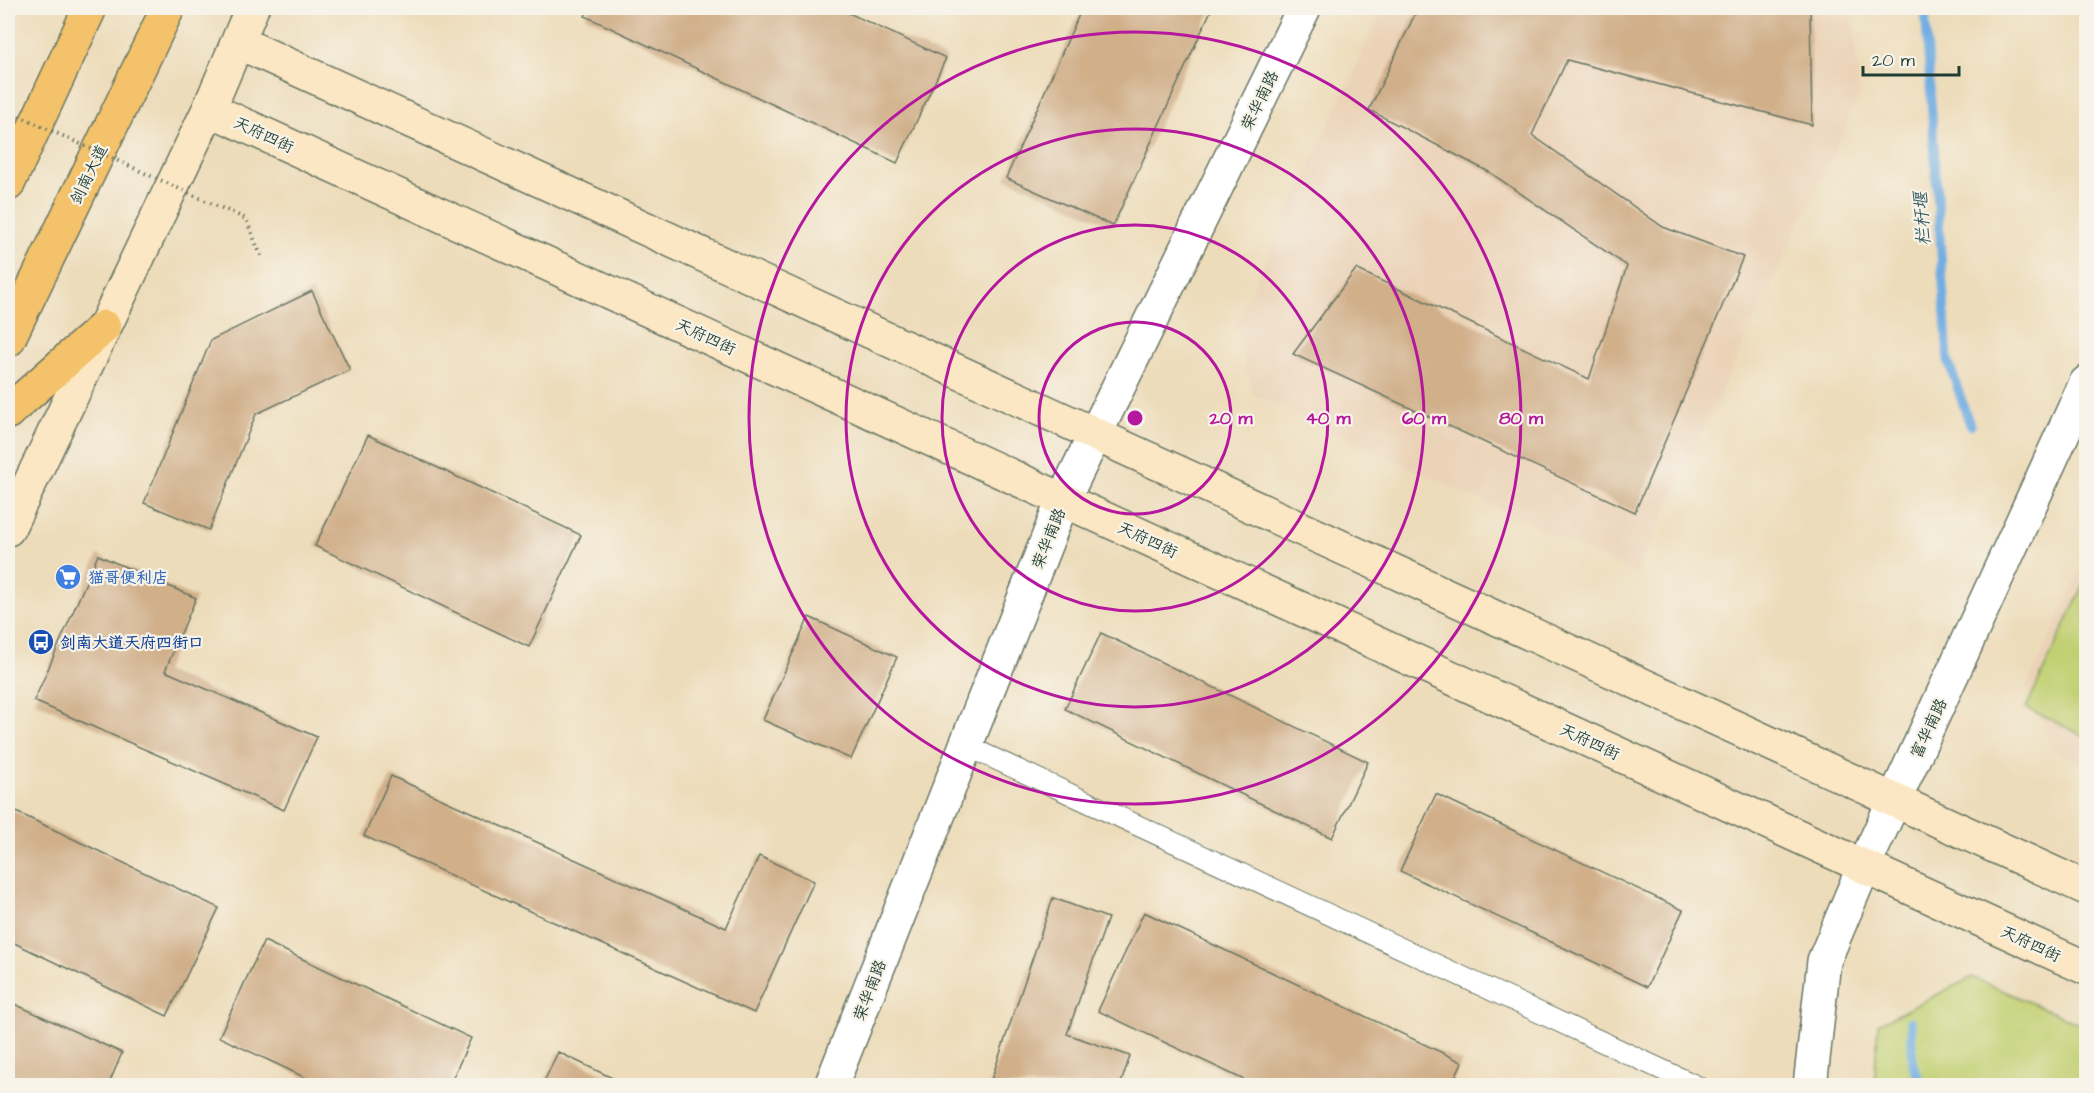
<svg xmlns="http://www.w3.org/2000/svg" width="2094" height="1093" viewBox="0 0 2094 1093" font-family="'Architects Daughter','LXGW WenKai TC',sans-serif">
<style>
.built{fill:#ebd3b8}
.green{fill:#c1d072;stroke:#708653;stroke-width:1.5}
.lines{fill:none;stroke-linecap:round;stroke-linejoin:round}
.stream{stroke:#70ade2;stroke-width:9}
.building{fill:#d0af89}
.service-casing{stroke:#677563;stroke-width:22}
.minor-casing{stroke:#677563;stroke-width:36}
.tertiary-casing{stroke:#677563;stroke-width:36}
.secondary-casing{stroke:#677563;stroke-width:36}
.trunk-casing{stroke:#677563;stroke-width:36}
.service{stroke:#fff;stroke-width:20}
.minor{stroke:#fff;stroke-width:33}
.tertiary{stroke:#fff;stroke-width:33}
.secondary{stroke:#fbe7c3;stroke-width:33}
.trunk{stroke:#f4c26a;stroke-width:33}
.path-bridge{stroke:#677563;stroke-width:4;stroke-dasharray:1.5 4.5;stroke-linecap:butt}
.ring{fill:none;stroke:#b5179e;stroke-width:3}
.labels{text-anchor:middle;stroke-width:4.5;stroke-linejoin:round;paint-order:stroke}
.street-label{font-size:16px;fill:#1f3d34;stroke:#f7f3e8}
.shop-label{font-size:16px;font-weight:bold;fill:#366cbe;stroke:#f7f3e8;text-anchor:start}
.transit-label{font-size:16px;font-weight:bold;fill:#164399;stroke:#f7f3e8;text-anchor:start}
.water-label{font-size:18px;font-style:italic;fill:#335960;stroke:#f7f3e8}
.centre{fill:#b5179e;stroke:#f7f3e8;stroke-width:3}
.ring-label{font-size:18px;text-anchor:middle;font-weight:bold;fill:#b5179e;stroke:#f7f3e8;stroke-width:4.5;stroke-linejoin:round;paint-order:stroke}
</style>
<rect width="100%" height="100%" fill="#f7f3e8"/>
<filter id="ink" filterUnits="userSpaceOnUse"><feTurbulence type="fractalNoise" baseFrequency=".0167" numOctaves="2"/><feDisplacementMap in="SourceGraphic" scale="12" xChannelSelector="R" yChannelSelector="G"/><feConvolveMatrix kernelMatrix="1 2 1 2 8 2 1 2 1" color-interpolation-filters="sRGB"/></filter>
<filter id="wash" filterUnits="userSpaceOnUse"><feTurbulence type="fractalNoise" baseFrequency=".008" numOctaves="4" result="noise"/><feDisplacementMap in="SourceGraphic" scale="24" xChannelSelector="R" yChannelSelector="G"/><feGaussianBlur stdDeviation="1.35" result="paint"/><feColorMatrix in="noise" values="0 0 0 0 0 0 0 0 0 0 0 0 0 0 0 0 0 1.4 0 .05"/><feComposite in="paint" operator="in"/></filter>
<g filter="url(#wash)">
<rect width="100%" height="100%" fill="#eddcba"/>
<path class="built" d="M 1383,8 L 1853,8 L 1859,97 L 1636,574 L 1253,394 L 1235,326 Z
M 2086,558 L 2086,765 L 2052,749 L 2027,686 Z"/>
<path class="green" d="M 2086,580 L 2086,737 L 2026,708 Z
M 1972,977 L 2086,1027 L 2086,1085 L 1874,1085 L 1878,1024 Z"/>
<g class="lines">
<path class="stream" d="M 1925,8 L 1948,360 L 1970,425
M 1911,1021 L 1913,1065 L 1922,1086"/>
</g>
<g id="blocks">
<path class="building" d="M 589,8 L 838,8 L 946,58 L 897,163 L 585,16 Z
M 1082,8 L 1212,8 L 1113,226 L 1006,178 Z
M 1418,8 L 1810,8 L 1812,125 L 1567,60 L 1532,135 L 1663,227 L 1743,257 L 1635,512 L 1293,354 L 1356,269 L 1589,379 L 1627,266 L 1489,172 L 1369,110 Z
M 312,291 L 350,370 L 256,414 L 209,530 L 144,503 L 211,340 Z
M 368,435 L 581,535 L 529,647 L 315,546 Z
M 98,555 L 196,598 L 165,671 L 317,737 L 284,810 L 34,701 Z
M 809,617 L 897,657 L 851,759 L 763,720 Z
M 1101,633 L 1368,762 L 1332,838 L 1065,709 Z
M 391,776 L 726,928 L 759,856 L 814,881 L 754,1013 L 364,836 Z
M 1436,794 L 1683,910 L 1647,987 L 1400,871 Z
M 8,808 L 219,908 L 167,1016 L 8,940 Z
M 1053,898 L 1108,918 L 1067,1034 L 1130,1056 L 1120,1086 L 989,1086 Z
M 1144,912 L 1462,1062 L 1451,1086 L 1257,1086 L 1098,1011 Z
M 264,941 L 471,1038 L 449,1086 L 323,1086 L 219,1037 Z
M 8,1001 L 122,1053 L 108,1086 L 8,1086 Z
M 558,1052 L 629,1086 L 542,1086 Z"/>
</g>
</g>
<g filter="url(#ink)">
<use href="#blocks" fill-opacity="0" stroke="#677563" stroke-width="1.5"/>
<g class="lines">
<g class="service-casing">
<path id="service" d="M 965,745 L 1697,1086"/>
</g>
<g class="minor-casing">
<path id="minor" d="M 831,1086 L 1063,500 L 1304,8"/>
</g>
<g class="tertiary-casing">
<path id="tertiary" d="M 1810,1086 L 1824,961 L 1864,866 L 2086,383"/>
</g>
<g class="secondary-casing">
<path id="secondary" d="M 238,42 L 2086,888
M 209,109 L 2086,968
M 8,529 L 209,109 L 252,8"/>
</g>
<g class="trunk-casing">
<path id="trunk" d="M 8,184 L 90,8
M 8,340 L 168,8
M 8,412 L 104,327"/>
</g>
<use href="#service" class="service"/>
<use href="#minor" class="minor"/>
<use href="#tertiary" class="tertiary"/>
<use href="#secondary" class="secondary"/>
<use href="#trunk" class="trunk"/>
<path class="path-bridge" d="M 8,111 L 246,219 L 261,256"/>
</g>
</g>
<g class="ring">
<circle cx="1135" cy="418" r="96"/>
<circle cx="1135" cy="418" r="193"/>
<circle cx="1135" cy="418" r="289"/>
<circle cx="1135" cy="418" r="386"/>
</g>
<defs>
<g id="supermarket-disc" transform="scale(1.35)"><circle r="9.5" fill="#3f7fe0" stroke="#f7f3e8"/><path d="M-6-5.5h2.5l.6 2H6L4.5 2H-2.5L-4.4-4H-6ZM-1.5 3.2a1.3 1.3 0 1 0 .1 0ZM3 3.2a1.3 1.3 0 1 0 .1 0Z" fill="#fff"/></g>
<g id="bus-disc" transform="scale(1.35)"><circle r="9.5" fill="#1a4fb4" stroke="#f7f3e8"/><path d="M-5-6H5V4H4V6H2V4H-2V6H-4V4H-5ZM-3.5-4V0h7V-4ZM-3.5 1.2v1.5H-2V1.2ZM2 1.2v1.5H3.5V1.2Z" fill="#fff"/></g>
</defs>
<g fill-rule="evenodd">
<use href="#supermarket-disc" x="68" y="577"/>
<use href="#bus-disc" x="41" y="642"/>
</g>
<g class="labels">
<g class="street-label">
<text transform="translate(1259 100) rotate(-64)" y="6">荣华南路</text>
<text transform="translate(264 134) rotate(25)" y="6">天府四街</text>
<text transform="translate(88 174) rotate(-64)" y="6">剑南大道</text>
<text transform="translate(706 336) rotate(25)" y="6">天府四街</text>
<text transform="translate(1048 538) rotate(-68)" y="6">荣华南路</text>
<text transform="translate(1148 539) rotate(25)" y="6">天府四街</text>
<text transform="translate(1928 728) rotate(-65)" y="6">富华南路</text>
<text transform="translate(1590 741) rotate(25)" y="6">天府四街</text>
<text transform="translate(2031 943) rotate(25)" y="6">天府四街</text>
<text transform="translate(869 990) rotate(-69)" y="6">荣华南路</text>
</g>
<g class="shop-label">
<text x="88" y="583">猫哥便利店</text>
</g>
<g class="transit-label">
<text x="60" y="648">剑南大道天府四街口</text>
</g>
<g class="water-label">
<text transform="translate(1922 219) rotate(-94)" y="6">栏杆堰</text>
</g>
</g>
<circle cx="1135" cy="418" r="9" class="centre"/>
<g class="ring-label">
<text x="1231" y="424">20 m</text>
<text x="1328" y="424">40 m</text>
<text x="1424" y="424">60 m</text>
<text x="1521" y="424">80 m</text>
</g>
<rect width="2094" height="1093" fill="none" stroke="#f7f3e8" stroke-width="30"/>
<path d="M1863 66v9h96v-9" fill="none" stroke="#1f3d34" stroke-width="3"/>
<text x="1872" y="66" font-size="18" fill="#1f3d34" stroke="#f7f3e8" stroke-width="4.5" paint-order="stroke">20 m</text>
</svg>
